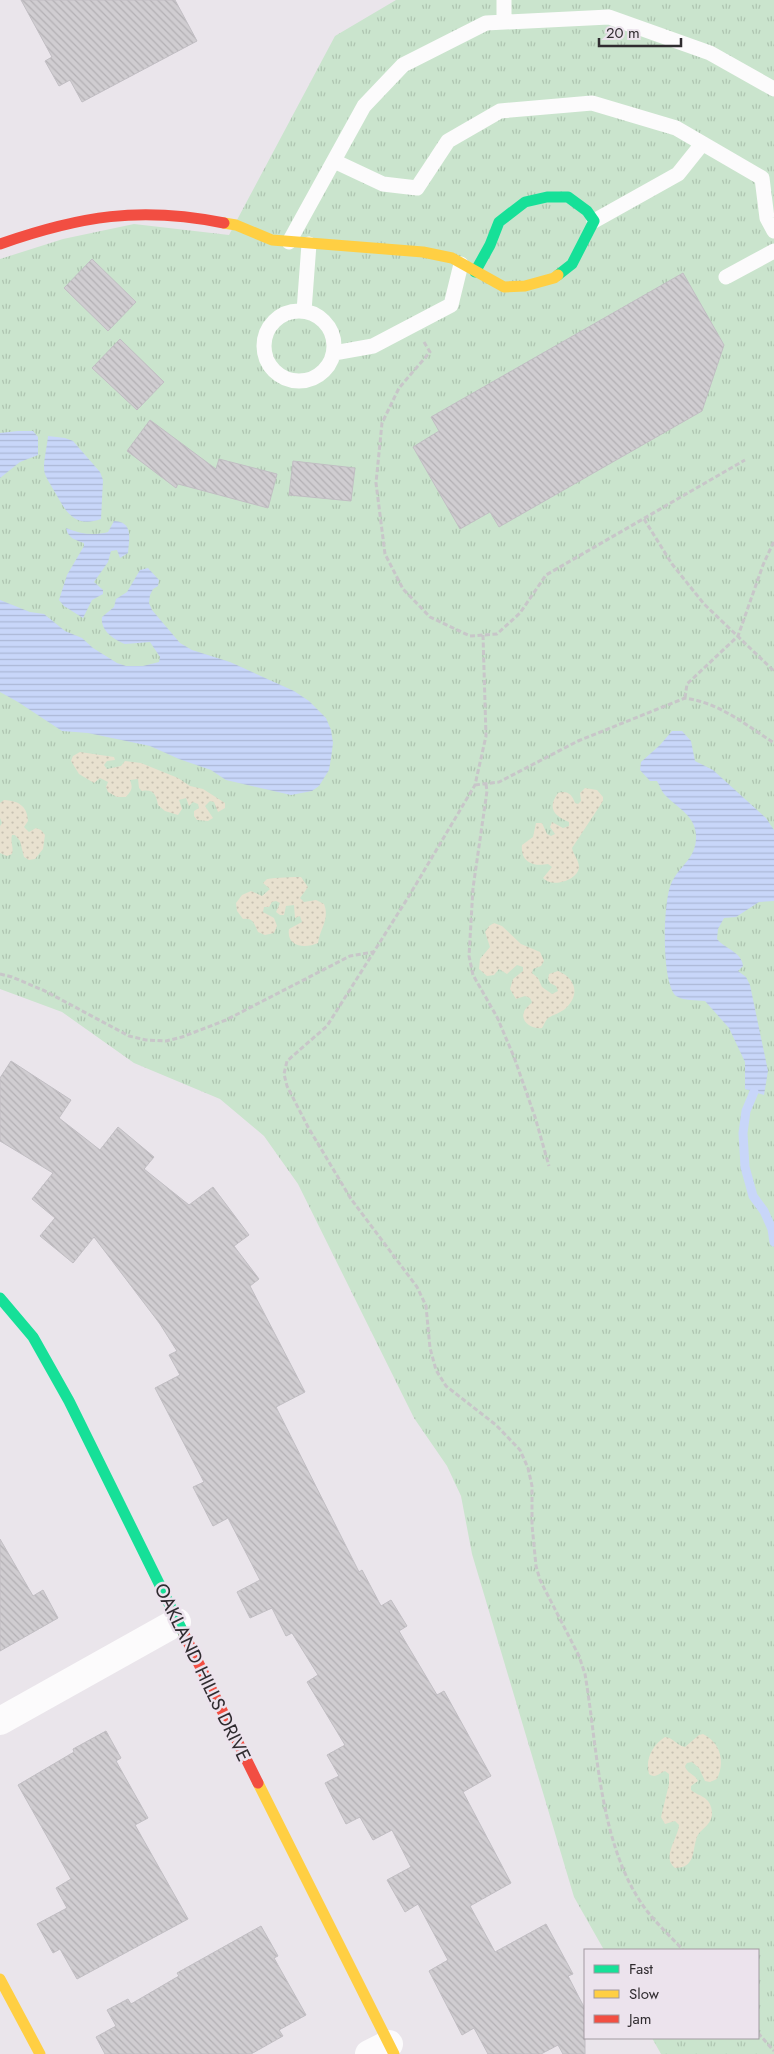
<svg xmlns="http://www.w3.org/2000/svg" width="774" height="2054" viewBox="0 0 774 2054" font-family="Jost,sans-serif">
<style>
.grass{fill:url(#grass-tufts)}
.sand{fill:url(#sand-dots)}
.water{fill:url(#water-rules)}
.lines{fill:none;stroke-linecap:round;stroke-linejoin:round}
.stream{stroke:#c8d6f9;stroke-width:9}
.building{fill:url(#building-back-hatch);stroke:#c1bec3}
.path{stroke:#c8c6c9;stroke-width:3;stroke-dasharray:5 2.5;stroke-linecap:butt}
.lane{stroke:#fcfbfc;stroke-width:15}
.street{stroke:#fcfbfc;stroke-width:28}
.fast{stroke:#16e098;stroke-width:11}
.slow{stroke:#ffcf43;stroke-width:11}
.jam{stroke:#f24e42;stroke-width:11}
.labels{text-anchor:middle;stroke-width:5;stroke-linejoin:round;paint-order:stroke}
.street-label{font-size:19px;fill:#302c30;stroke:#ece3ed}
</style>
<defs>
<pattern id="grass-tufts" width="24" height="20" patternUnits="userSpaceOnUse" patternTransform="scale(1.25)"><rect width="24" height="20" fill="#cae4cd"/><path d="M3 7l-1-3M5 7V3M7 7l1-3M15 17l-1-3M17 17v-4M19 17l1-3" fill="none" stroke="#aec4b0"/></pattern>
<pattern id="sand-dots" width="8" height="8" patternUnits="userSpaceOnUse" patternTransform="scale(1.25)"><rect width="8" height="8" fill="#e8e1cf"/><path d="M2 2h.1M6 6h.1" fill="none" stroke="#c7c1b2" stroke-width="1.8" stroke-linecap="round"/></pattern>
<pattern id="water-rules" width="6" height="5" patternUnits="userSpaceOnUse" patternTransform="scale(1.25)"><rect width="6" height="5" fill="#c8d6f9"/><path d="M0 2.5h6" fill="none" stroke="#acb8d6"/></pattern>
<pattern id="building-back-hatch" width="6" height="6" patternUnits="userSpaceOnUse" patternTransform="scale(1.25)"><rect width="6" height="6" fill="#d0cdd1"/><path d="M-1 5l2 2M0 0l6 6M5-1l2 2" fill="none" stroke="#b3b0b4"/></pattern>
</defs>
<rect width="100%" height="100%" fill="#eae5eb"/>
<path class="grass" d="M 396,0 L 774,0 L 774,2054 L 661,2054 L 652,2038 L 758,2038 L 758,1950 L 604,1950 L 574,1897 L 472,1554 L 461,1496 L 447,1466 L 414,1418 L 298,1184 L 264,1136 L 220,1099 L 134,1063 L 62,1012 L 0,989 L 0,259 L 63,239 L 134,224 L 229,235 L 335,36 Z"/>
<path class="sand" d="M 80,752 L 114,757 L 115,760 L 107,761 L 104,765 L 107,769 L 121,766 L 125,761 L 141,763 L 178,778 L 190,786 L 203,789 L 225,803 L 225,808 L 218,812 L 214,802 L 210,801 L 205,806 L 213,818 L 208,821 L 197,820 L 194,816 L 194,811 L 199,808 L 198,804 L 193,802 L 189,806 L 186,798 L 179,800 L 182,809 L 178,815 L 165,811 L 158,805 C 156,795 154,789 142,791 L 139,788 L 138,779 L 130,780 C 133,788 132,790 126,797 L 117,797 L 108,792 L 106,787 L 108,782 L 100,778 L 94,783 L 79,774 L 71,761 L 73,756 Z
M 585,788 L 597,790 L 603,797 L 603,801 L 572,848 C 573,854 579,860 579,867 C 578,881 551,888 543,878 L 552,867 L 548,864 C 534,867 520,862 522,845 L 533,837 L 536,823 L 542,823 L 547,834 L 551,836 L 555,834 L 550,827 L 552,822 L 563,828 L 569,826 L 569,822 C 554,816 547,808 558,793 C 567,790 572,794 575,803 L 578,804 L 581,801 L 580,793 Z
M 4,800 C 18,801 27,805 28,821 L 24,827 L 29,832 L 36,828 L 41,830 L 45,835 L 43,849 L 35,859 L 29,860 L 24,857 L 20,841 L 15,835 L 12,835 C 10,842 14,847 12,854 L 7,856 L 0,853 L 0,826 L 2,823 L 0,818 L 0,803 Z
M 295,877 L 301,877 L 308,887 L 300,898 L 304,902 L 316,900 L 324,904 C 330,919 320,928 318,943 C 305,949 286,947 289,929 L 302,922 L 300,916 L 295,918 L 294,905 L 286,906 L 284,915 L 280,915 L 276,912 L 280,903 L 276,901 L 272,902 L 269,907 L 264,907 L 263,912 L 274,918 L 277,926 L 274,933 L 265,935 L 258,932 C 254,923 253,918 243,919 L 237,911 L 236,903 L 242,895 L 251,891 L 262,896 L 270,889 L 263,883 L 267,879 L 275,878 Z
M 494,923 L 502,926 L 521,944 L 540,952 L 544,961 L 541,966 L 533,969 L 532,973 L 538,978 L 542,987 L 552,994 L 558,991 L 556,986 L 550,983 L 548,979 L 549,974 L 558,971 C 576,978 580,995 566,1008 C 561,1013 554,1014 548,1018 C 545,1021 544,1025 542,1028 C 533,1030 520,1022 524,1012 C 525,1008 530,1005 532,1002 L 530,998 L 525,996 L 516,999 L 510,989 L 513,979 L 523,971 L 523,967 L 517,965 L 507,974 L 499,969 L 494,975 L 487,976 L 479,969 L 480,959 L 490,947 L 485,932 L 489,926 Z
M 703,1734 C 721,1743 725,1762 717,1779 L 710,1782 L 705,1781 L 699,1768 L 692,1762 L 687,1763 L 685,1766 C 687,1774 695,1774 698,1781 L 691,1786 L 691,1790 C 698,1796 708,1796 711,1807 C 716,1824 701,1827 697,1837 C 692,1850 696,1868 675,1868 C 661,1857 678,1839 679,1825 L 675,1821 L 665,1824 L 661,1817 L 669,1784 L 669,1774 L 665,1771 C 659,1773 656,1779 649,1774 C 645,1760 652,1745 665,1737 C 673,1737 677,1746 685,1747 L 699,1735 Z"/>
<path class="water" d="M 18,431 L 33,431 L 38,437 L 38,455 L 20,462 L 0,478 L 0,433 Z
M 48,436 L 65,438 L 73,441 L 100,472 L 103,480 L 101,519 C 72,529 65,509 53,489 C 50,483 44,476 44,468 C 44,458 47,447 48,436 Z
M 114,521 C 134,522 129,539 128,553 L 120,558 L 117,550 L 111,551 L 108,562 L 94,582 L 103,590 L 103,594 L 92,600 L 83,618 L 64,606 L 59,600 L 67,575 L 84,546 L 84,543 C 75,540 68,538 66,528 C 80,534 94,536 108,532 Z
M 148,568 L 159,580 L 158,586 L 153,589 L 150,595 L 149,603 L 152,610 L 180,643 L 192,650 L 230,662 L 294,691 L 309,701 L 326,718 L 331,730 L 333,743 L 331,758 L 329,770 L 319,786 L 312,791 L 291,795 L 226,780 L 211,770 L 179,759 L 150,746 L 88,733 L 62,731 L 18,702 L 0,692 L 0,600 L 30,612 L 44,614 L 65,631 L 82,638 L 93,648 L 117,663 L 126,666 L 143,666 L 159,662 L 160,657 L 150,642 L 125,644 C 114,640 100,630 102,617 L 114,607 L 116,599 L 127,592 L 140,570 Z
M 672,731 L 682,731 L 691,741 L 695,761 L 713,770 L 766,818 L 774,830 L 774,901 L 759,902 L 736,917 L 724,918 L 718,929 L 717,939 C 725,949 742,952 743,966 L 738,971 L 746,977 L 750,985 L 768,1071 L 764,1095 L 745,1089 L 745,1062 L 729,1028 L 705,1001 C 697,1000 683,1001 676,996 C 661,983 663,902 671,884 C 679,865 697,859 696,835 C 695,816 679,809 667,797 C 662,793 660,786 657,781 L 650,781 L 640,770 L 641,762 L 660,745 Z"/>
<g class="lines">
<path class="stream" d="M 754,1092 L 746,1111 L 743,1133 L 745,1167 L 753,1196 L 764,1211 L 772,1229 L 774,1242"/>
</g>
<path class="building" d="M 21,0 L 175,0 L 197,41 L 82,102 L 70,80 L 59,86 L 45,61 L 52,57 Z
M 92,259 L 136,302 L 108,331 L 64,288 Z
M 683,273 L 724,345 L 702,411 L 499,527 L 490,512 L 460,529 L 413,447 L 439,431 L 431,417 Z
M 120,339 L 164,382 L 137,410 L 92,368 Z
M 150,420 L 216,469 L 219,459 L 277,474 L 268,508 L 178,484 L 176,488 L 127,451 Z
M 293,461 L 355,468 L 351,501 L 289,495 Z
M 11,1061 L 71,1100 L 59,1118 L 100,1150 L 118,1127 L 154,1157 L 144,1169 L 189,1205 L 213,1187 L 249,1235 L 234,1246 L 259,1279 L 250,1286 L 305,1392 L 276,1407 L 359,1572 L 362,1570 L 381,1606 L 391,1600 L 407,1626 L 399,1631 L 437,1695 L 444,1691 L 491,1776 L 463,1792 L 511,1883 L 470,1906 L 495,1952 L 546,1924 L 573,1974 L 568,1976 L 585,2009 L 585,2054 L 563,2054 L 558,2045 L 541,2054 L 488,2054 L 474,2028 L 462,2035 L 429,1971 L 448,1960 L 418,1904 L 405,1912 L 387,1880 L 411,1867 L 392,1830 L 373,1840 L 360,1817 L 346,1824 L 325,1783 L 339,1776 L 327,1755 L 345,1745 L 307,1682 L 318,1675 L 292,1633 L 286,1636 L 272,1608 L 250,1618 L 237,1592 L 260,1580 L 228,1518 L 213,1526 L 193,1487 L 204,1482 L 155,1388 L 180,1375 L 169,1355 L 177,1351 L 160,1324 L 94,1237 L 73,1263 L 40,1236 L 55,1218 L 32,1199 L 53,1173 L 0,1141 L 0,1078 Z
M 0,1539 L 33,1596 L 43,1590 L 58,1618 L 0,1651 Z
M 106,1731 L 121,1758 L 116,1761 L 148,1818 L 135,1825 L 188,1919 L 77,1979 L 60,1949 L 53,1953 L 37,1924 L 67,1908 L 56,1888 L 71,1879 L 18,1785 L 74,1752 L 73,1749 Z
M 261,1926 L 278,1956 L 274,1958 L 306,2015 L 279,2030 L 283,2036 L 251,2054 L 105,2054 L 96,2037 L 116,2026 L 107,2010 L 128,1999 L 131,2004 L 179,1976 L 177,1973 Z"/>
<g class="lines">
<path class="path" d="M 424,342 L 430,352 L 399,388 L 382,423 L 376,483 L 385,554 L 403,589 L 430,617 L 470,636 L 497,634 L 520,613 L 546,575 L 745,460
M 644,519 L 672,564 L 704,604 L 774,671
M 483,635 L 486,736 L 475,785 L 409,896 L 327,1026 L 287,1061 L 284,1074 L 287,1086 L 308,1127 L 351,1199 L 417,1287 L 426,1306 L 430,1348 L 436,1370 L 446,1386 L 496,1425 L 520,1450 L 528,1468 L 532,1486 L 532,1525 L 536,1566 L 540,1580 L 579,1656 L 585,1674 C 598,1750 599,1848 647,1911 C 658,1925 671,1937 683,1950
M 685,698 L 687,684 L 738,636 L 763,565 L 774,541
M 486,784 L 487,791 L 473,888 L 469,956 L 473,975 L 497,1017 L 514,1057 L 535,1117 L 549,1166
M 475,785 L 499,782 L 578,741 L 685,698 C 720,703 746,725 774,743
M 0,974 L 12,977 L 45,991 L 129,1036 L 146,1040 L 166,1041 L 182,1037 L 226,1020 L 350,956 L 373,952
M 758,2033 L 774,2051"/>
<path class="lane" d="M 504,22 L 504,0
M 334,161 L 383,184 L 417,188 L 448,141 L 500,111 L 592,103 L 676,128 L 762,178 L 767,218 L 774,231
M 594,221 L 678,174 L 702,144
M 289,242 L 364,106 L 403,65 L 486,23 L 609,17 L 710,53 L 774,89
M 726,277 L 774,251
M264 346a35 35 0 1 1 70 0a35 35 0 1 1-70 0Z
M 304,311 L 309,244
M 334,353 L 373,346 L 451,305 L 461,264"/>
<path class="street" d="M 0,1721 L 177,1622
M 369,2054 L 389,2044"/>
<path class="fast" d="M 475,272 L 490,245 L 499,222 L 525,202 L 547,197 L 568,197 L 587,211 L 594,221 L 572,264 L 558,275
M 0,1298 L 33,1337 L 69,1401 L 184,1634"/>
<path class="slow" d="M 224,223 L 236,225 L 272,240 L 423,252 L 452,258 L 504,287 L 525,286 L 554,278 L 558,275
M 258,1783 L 394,2054
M 0,1979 L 40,2054"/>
<path class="jam" d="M 0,244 C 80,216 140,206 224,223
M 184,1634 L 258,1783"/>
</g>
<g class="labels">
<g class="street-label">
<text transform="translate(203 1672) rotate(64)" y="7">OAKLAND HILLS DRIVE</text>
</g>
</g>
<rect x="584" y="1949" width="175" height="90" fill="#ece3ed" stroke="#a19aa1"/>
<rect x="594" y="1965" width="25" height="8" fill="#16e098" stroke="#a19aa1"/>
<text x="629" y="1974" font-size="15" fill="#302c30">Fast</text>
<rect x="594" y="1990" width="25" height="8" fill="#ffcf43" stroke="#a19aa1"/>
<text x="629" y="1999" font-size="15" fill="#302c30">Slow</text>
<rect x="594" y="2015" width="25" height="8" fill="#f24e42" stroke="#a19aa1"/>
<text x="629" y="2024" font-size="15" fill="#302c30">Jam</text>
<path d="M599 38v8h82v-8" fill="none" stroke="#302c30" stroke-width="2.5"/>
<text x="606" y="38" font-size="15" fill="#302c30" stroke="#ece3ed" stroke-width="4" paint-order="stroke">20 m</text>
</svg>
